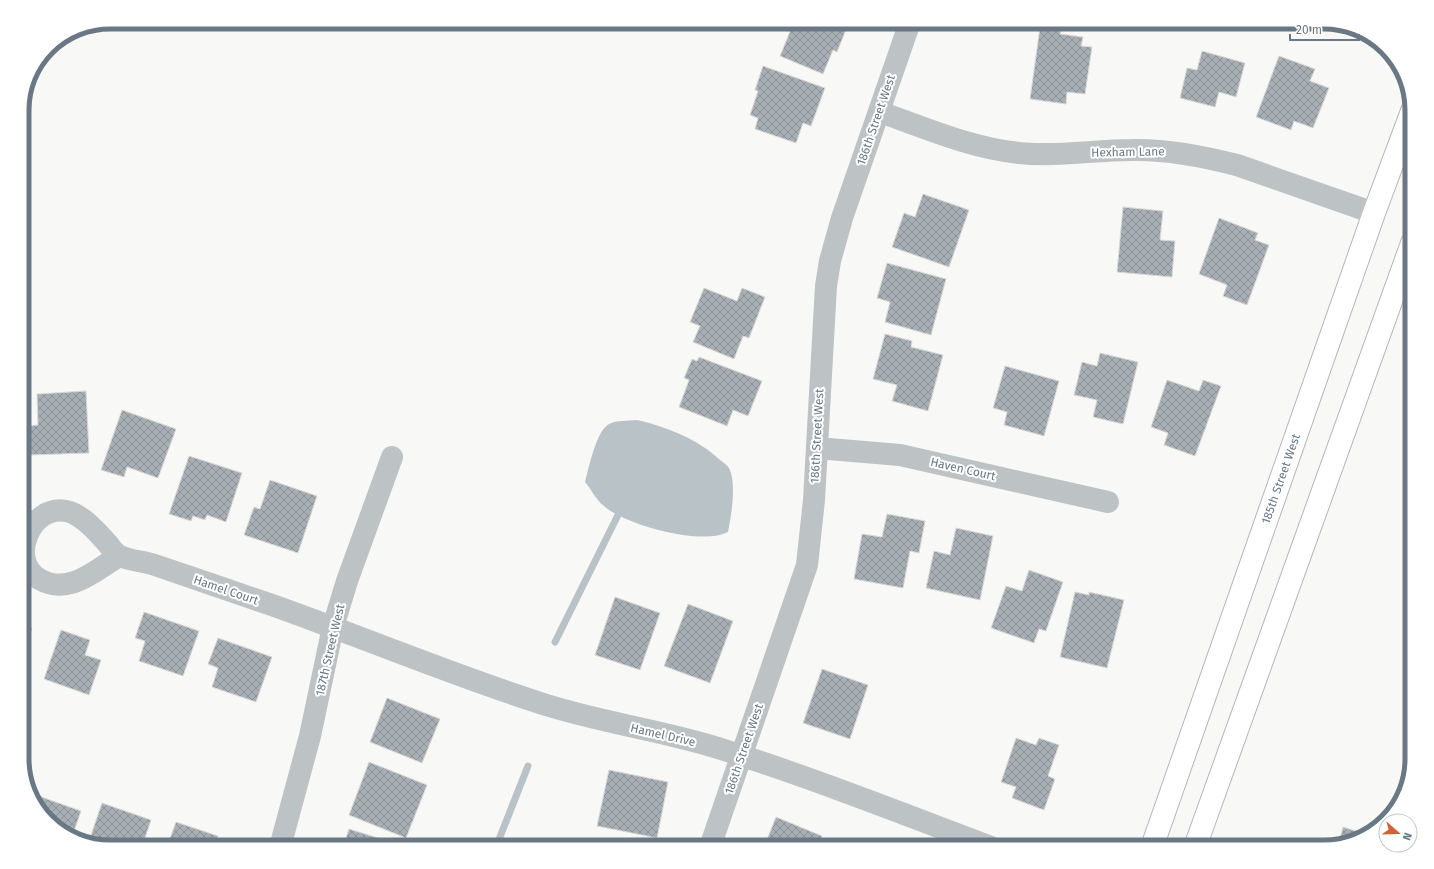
<svg xmlns="http://www.w3.org/2000/svg" width="1434" height="869" viewBox="0 0 1434 869" font-family="'Fira Sans',sans-serif">
<style>
.water{fill:#b9c3c7}
.lines{fill:none;stroke-linecap:round;stroke-linejoin:round}
.stream{stroke:#b9c3c7;stroke-width:7}
.building{fill:url(#building-cross-hatch);stroke:#dadad8}
.secondary-casing{stroke:#b2b7bc;stroke-width:24}
.street{stroke:#bdc2c5;stroke-width:22}
.secondary{stroke:#fff;stroke-width:22}
.labels{text-anchor:middle;stroke-width:4;stroke-linejoin:round;paint-order:stroke}
.street-label{font-size:12px;fill:#697884;stroke:#fff}
.rim{fill:none;stroke:#697884;stroke-width:5}
</style>
<defs>
<pattern id="building-cross-hatch" width="8" height="8" patternUnits="userSpaceOnUse"><rect width="8" height="8" fill="#a7afb4"/><path d="M0 0l8 8M0 8l8-8" fill="none" stroke="#8c9398"/></pattern>
</defs>
<rect width="100%" height="100%" fill="#f8f8f6"/>
<path class="water" d="M 637,420 C 667,427 698,439 720,460 C 723,462 727,465 729,468 C 737,483 731,517 728,532 C 702,546 625,525 604,506 C 596,500 591,489 585,482 C 589,468 596,431 609,424 C 617,420 628,421 637,420 Z"/>
<g class="lines">
<path class="stream" d="M 555,642 L 618,515
M 496,847 L 528,766"/>
</g>
<path class="building" d="M 794,22 L 849,22 L 837,52 L 833,50 L 823,74 L 780,56 Z
M 1040,27 L 1061,30 L 1060,34 L 1083,37 L 1081,46 L 1092,47 L 1085,94 L 1067,92 L 1066,104 L 1030,99 Z
M 1202,51 L 1245,63 L 1236,97 L 1219,92 L 1215,107 L 1180,98 L 1187,68 L 1197,70 Z
M 1279,56 L 1315,69 L 1310,81 L 1329,88 L 1313,128 L 1294,121 L 1291,130 L 1256,117 Z
M 763,66 L 825,88 L 811,126 L 803,123 L 796,143 L 755,129 L 758,118 L 750,115 L 758,91 L 755,90 Z
M 923,194 L 969,210 L 949,267 L 892,247 L 904,213 L 915,217 Z
M 1123,207 L 1163,211 L 1160,240 L 1175,241 L 1172,277 L 1117,272 Z
M 1219,218 L 1258,233 L 1255,240 L 1269,245 L 1247,305 L 1223,296 L 1227,285 L 1199,274 Z
M 887,263 L 946,279 L 931,335 L 885,322 L 890,302 L 877,298 Z
M 704,288 L 737,301 L 742,288 L 765,297 L 749,338 L 743,336 L 734,359 L 693,342 L 700,326 L 690,322 Z
M 885,334 L 912,341 L 911,347 L 943,355 L 928,411 L 892,401 L 897,385 L 873,379 Z
M 1100,353 L 1138,362 L 1123,424 L 1093,417 L 1097,400 L 1074,395 L 1082,362 L 1097,366 Z
M 699,357 L 762,381 L 748,416 L 733,410 L 727,426 L 679,407 L 689,380 L 684,378 L 692,359 L 697,361 Z
M 1005,366 L 1059,381 L 1044,436 L 1004,425 L 1007,412 L 993,408 Z
M 1167,380 L 1199,391 L 1203,380 L 1221,386 L 1195,456 L 1164,445 L 1168,433 L 1151,427 Z
M 86,391 L 89,453 L 30,455 L 29,426 L 38,425 L 37,394 Z
M 122,410 L 176,429 L 158,478 L 127,467 L 124,477 L 101,470 Z
M 189,456 L 242,473 L 226,522 L 207,515 L 205,520 L 193,516 L 191,521 L 169,514 Z
M 270,480 L 317,496 L 298,553 L 244,535 L 254,507 L 260,509 Z
M 887,514 L 925,521 L 919,553 L 910,551 L 903,588 L 854,579 L 862,534 L 882,537 Z
M 956,528 L 993,536 L 980,600 L 926,588 L 934,551 L 950,555 Z
M 1029,570 L 1063,582 L 1046,631 L 1039,629 L 1034,643 L 991,628 L 1006,586 L 1022,591 Z
M 1075,592 L 1089,595 L 1089,592 L 1124,600 L 1107,668 L 1060,657 Z
M 615,597 L 660,613 L 640,670 L 595,655 Z
M 688,604 L 733,621 L 710,683 L 664,666 Z
M 144,612 L 199,631 L 183,676 L 139,661 L 145,641 L 135,638 Z
M 22,623 L 32,629 L 22,644 Z
M 61,630 L 90,640 L 85,655 L 101,660 L 89,695 L 44,679 Z
M 218,638 L 272,657 L 256,702 L 212,687 L 218,668 L 208,664 Z
M 822,669 L 868,685 L 850,739 L 803,723 Z
M 387,698 L 440,719 L 422,763 L 370,742 Z
M 1016,738 L 1036,745 L 1039,738 L 1059,745 L 1048,776 L 1055,779 L 1044,810 L 1012,798 L 1016,787 L 1001,782 Z
M 369,762 L 427,785 L 406,838 L 349,815 Z
M 609,770 L 668,782 L 657,838 L 597,826 Z
M 33,794 L 81,811 L 72,837 L 66,835 L 34,803 Z
M 102,803 L 151,820 L 142,847 L 110,847 L 89,841 Z
M 776,817 L 822,836 L 818,847 L 764,847 Z
M 176,822 L 218,836 L 215,847 L 167,847 Z
M 1343,827 L 1368,835 L 1339,843 Z
M 349,829 L 404,846 L 403,847 L 343,847 Z"/>
<g class="lines">
<g class="secondary-casing">
<g id="secondary">
<path id="s1" d="M 1152,847 L 1374,213 L 1412,111"/>
<path d="M 1195,847 L 1412,243"/>
</g>
</g>
<path class="street" d="M 880,112 C 925,128 971,148 1019,153 C 1057,157 1094,150 1132,150 C 1167,149 1202,156 1237,165 L 1374,213
M 817,448 L 900,455 L 1108,502
M 119,556 C 94,571 69,596 39,579 C 7,560 31,504 66,511 C 82,514 97,532 108,544 C 111,548 115,554 120,556 C 130,561 144,561 155,565 C 194,578 233,592 272,605 C 362,637 450,674 540,703 C 598,722 660,730 718,748 C 810,777 901,813 991,847
M 280,847 L 310,736 L 333,627 L 347,581 L 392,457
M 710,847 L 807,565 L 814,500 L 826,286 L 830,261 L 842,218 L 910,22"/>
<use href="#secondary" class="secondary"/>
</g>
<g class="labels">
<g class="street-label">
<text transform="translate(876 120) rotate(-71)" y="4">186th Street West</text>
<text transform="translate(1128 152) rotate(-1)" y="4">Hexham Lane</text>
<text transform="translate(817 436) rotate(-87)" y="4">186th Street West</text>
<text transform="translate(963 469) rotate(13)" y="4">Haven Court</text>
<text dy="4" stroke="none"><textPath href="#s1" startOffset="390">185th Street West</textPath></text>
<text transform="translate(226 590) rotate(19)" y="4">Hamel Court</text>
<text transform="translate(330 650) rotate(-77)" y="4">187th Street West</text>
<text transform="translate(663 735) rotate(13)" y="4">Hamel Drive</text>
<text transform="translate(744 749) rotate(-71)" y="4">186th Street West</text>
</g>
</g>
<path d="M0 0H1434V869H0ZM110 29H1324A81 81 0 0 1 1405 110V759A81 81 0 0 1 1324 840H110A81 81 0 0 1 29 759V110A81 81 0 0 1 110 29Z" fill="#fff" fill-rule="evenodd"/>
<path class="rim" d="M110 29H1324A81 81 0 0 1 1405 110V759A81 81 0 0 1 1324 840H110A81 81 0 0 1 29 759V110A81 81 0 0 1 110 29Z"/>
<g transform="translate(1398 833) rotate(110)"><circle r="19" fill="#ffffff" stroke="#c3c9ce"/>
<path d="M0-3L7 15L0 10L-7 15Z" fill="#d56038"/>
<text y="-6" font-size="11" font-weight="bold" text-anchor="middle" fill="#697884">N</text>
</g>
<path d="M1290 34v6h69v-6" fill="none" stroke="#697884" stroke-width="2"/>
<text x="1296" y="34" font-size="12" fill="#697884" stroke="#ffffff" stroke-width="3" paint-order="stroke">20 m</text>
</svg>
